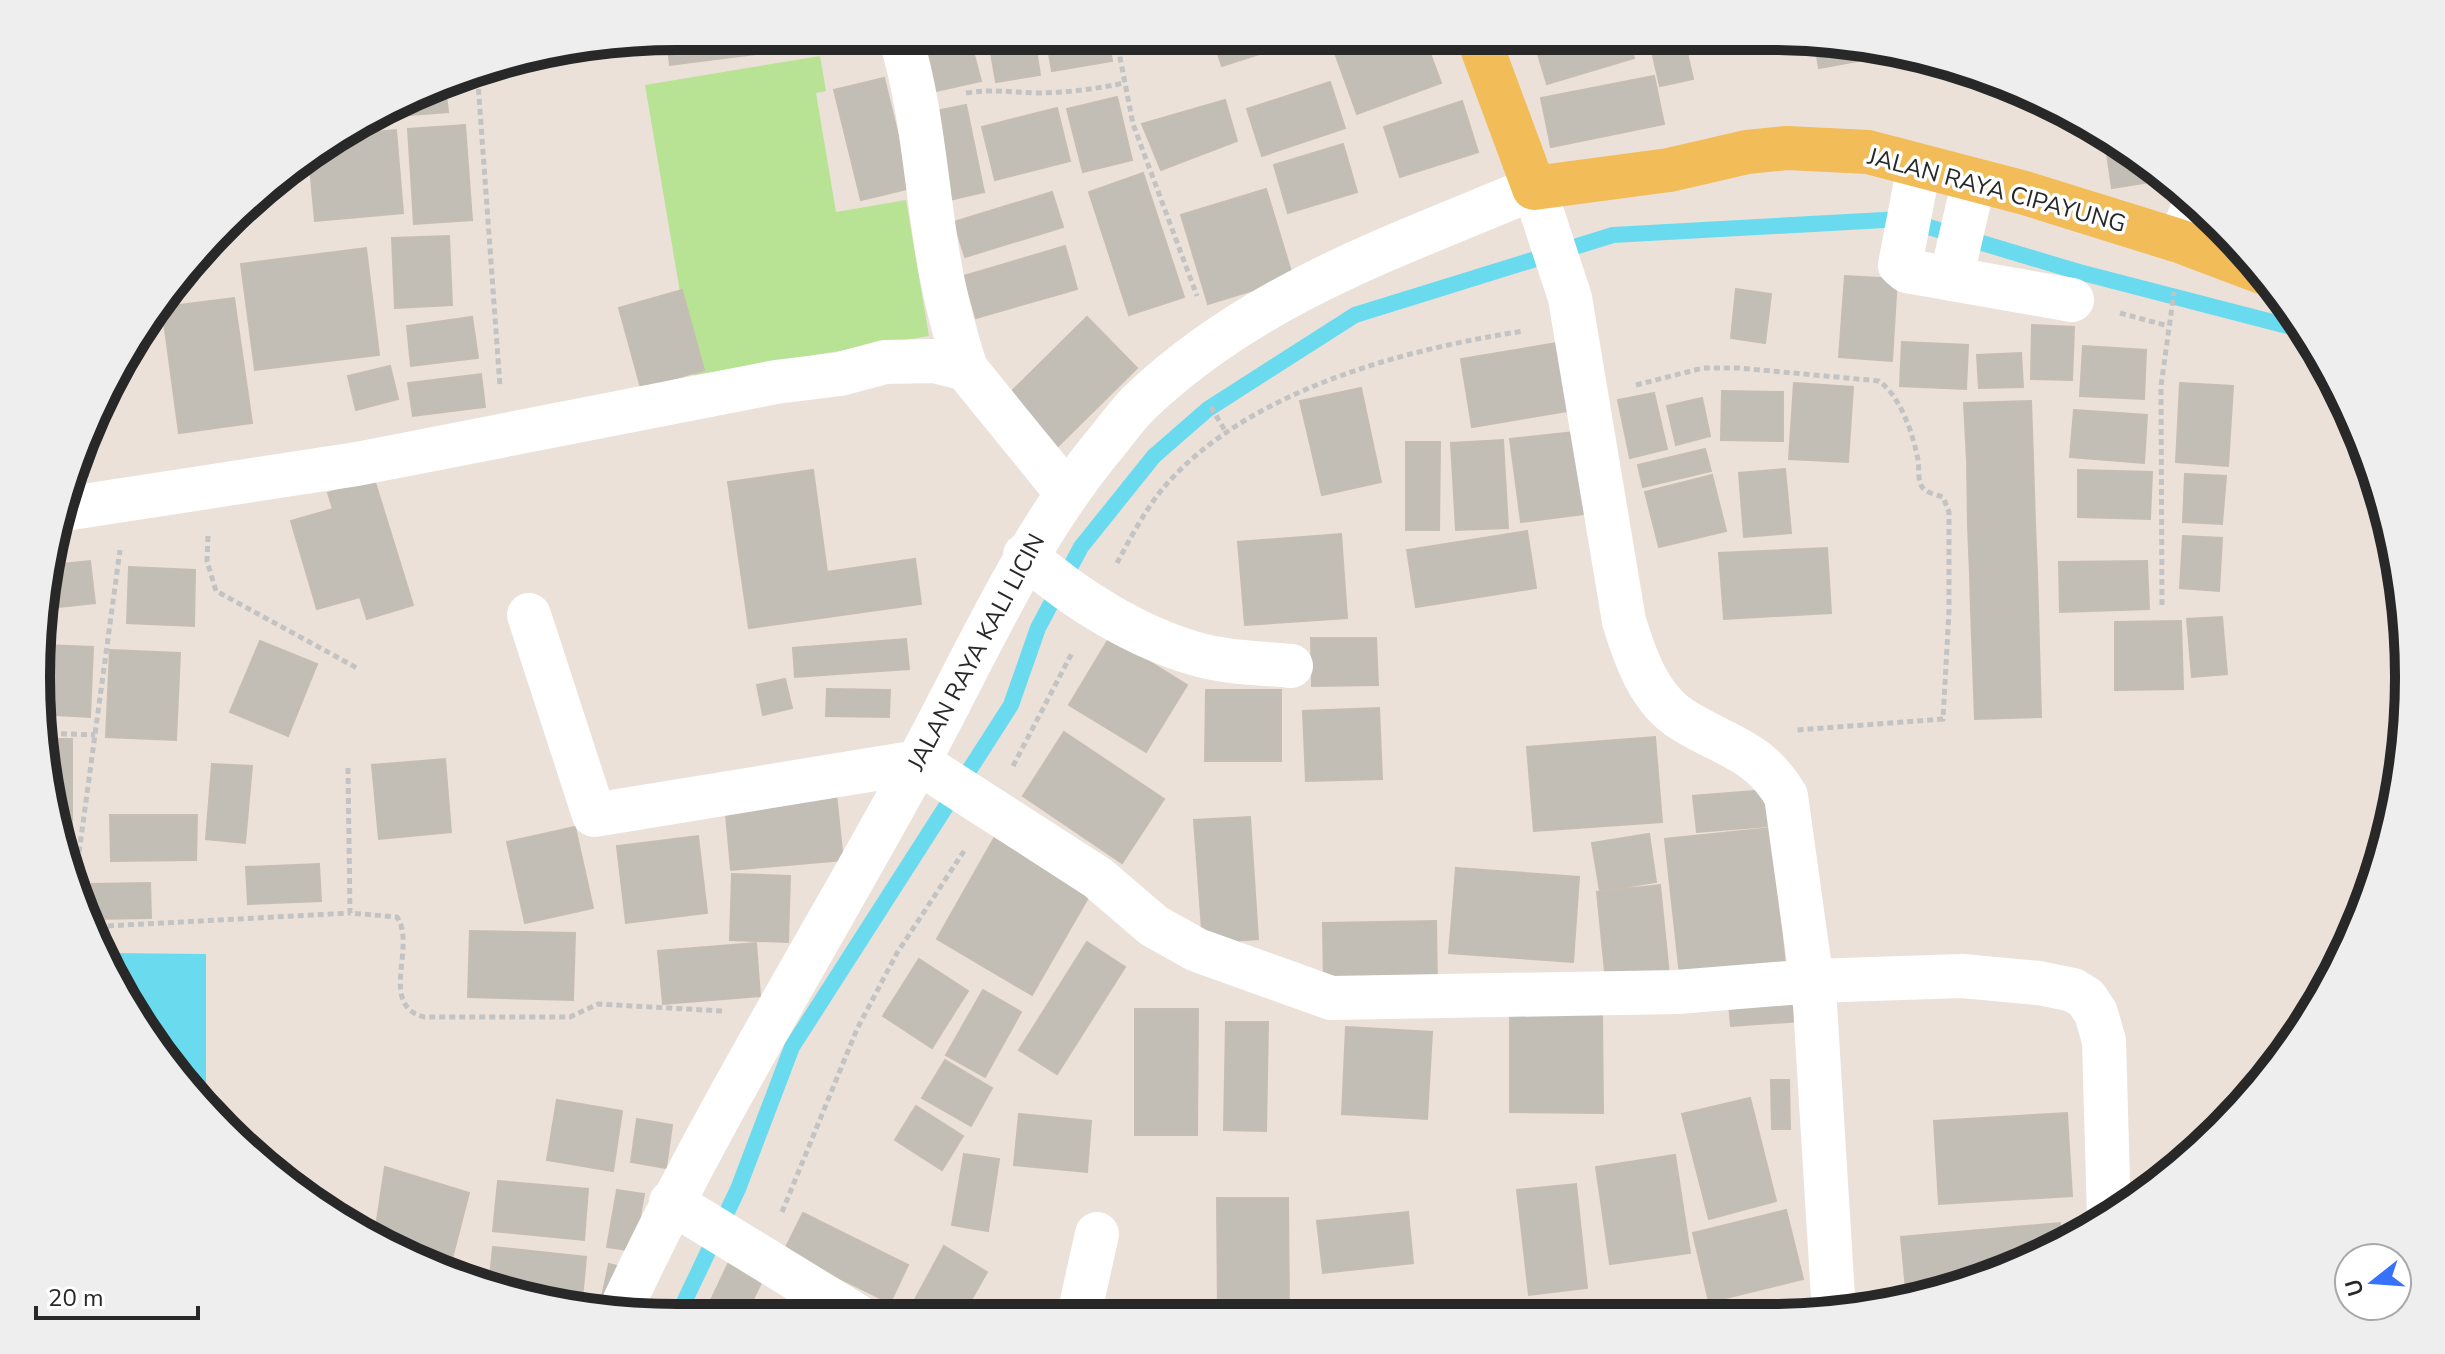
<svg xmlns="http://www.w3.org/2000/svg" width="2445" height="1354" viewBox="0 0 2445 1354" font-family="'Nunito Sans',sans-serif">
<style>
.green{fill:#b8e394}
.water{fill:#6adbef}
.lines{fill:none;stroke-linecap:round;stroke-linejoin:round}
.stream{stroke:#6adbef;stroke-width:16}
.building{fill:#c2bdb5;stroke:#c6bdb3;stroke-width:2}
.path{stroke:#c3c3c3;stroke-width:5;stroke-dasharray:6 4;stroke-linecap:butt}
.minor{stroke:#fff;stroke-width:44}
.major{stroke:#f2bc58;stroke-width:44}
.labels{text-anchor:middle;stroke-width:7;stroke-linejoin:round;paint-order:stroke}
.street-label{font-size:24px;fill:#282828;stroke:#fff}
.rim{fill:none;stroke:#282828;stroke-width:10}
</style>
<rect width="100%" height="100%" fill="#ebe1d9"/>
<path class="green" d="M 820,56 L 826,91 L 816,93 L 836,212 L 906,200 L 929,336 L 694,375 L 645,85 Z"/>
<path class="water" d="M 111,953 L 206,954 L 206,1108 L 195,1099 L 111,965 Z"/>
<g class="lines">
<path class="stream" d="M 677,1317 L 738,1189 L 792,1047 L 1011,705 L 1038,628 L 1081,547 L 1154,456 L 1208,409 L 1355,315 L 1613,235 L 1902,219 L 2079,272 L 2303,330"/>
</g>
<path class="building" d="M 677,36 L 769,36 L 771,52 L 670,65 L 667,38 Z
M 813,36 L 860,36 L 816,47 Z
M 926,36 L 969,36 L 981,81 L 927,93 L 914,39 Z
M 988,36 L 1034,36 L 1040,75 L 996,82 Z
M 1046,36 L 1108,37 L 1112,61 L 1052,71 Z
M 1212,37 L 1313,37 L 1222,66 Z
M 1333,37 L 1353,37 L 1335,44 Z
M 1381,37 L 1424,37 L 1441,83 L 1357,114 L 1335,53 Z
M 1628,37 L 1634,58 L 1547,84 L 1533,38 Z
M 1814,38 L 1856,47 L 1858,61 L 1819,68 Z
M 1686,48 L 1693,79 L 1660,86 L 1653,56 Z
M 1654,76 L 1664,124 L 1551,147 L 1541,98 Z
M 884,78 L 911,188 L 861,200 L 834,90 Z
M 1330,82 L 1345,128 L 1262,156 L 1247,109 Z
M 446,94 L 448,112 L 398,116 L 398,109 L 423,96 Z
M 1117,97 L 1132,160 L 1083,172 L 1067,109 Z
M 1225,100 L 1237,141 L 1161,170 L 1142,124 Z
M 1462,101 L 1478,152 L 1400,177 L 1384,127 Z
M 966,105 L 984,192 L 945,201 L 926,113 Z
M 1057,108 L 1070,161 L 995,180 L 982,127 Z
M 465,125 L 472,220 L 414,224 L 408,129 Z
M 396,130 L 403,213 L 315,221 L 309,157 L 351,134 Z
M 2104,133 L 2169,179 L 2112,188 Z
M 1343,144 L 1357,192 L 1288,213 L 1274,165 Z
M 1143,173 L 1184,297 L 1129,315 L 1089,192 Z
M 1266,189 L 1293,278 L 1208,304 L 1181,215 Z
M 1052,192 L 1063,227 L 965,257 L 954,222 Z
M 449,236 L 452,305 L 395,308 L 392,238 Z
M 1065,246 L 1077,289 L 976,318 L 964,276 Z
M 366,248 L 379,355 L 255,370 L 241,264 Z
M 1845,276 L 1897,279 L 1892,361 L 1839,357 Z
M 1736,289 L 1771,294 L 1765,343 L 1731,338 Z
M 682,290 L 704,370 L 641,388 L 619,308 Z
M 234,298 L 252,423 L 179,433 L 162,307 Z
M 472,317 L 478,358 L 411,366 L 407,326 Z
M 1087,317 L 1137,368 L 1057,447 L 1008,395 Z
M 2032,325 L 2074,327 L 2072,380 L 2031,379 Z
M 1569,341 L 1580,409 L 1472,427 L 1461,359 Z
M 1902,342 L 1968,345 L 1966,389 L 1900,386 Z
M 2083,346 L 2146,350 L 2144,399 L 2080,396 Z
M 2021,353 L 2023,387 L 1979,388 L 1977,355 Z
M 390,366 L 398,399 L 356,410 L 348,376 Z
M 481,374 L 485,407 L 413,416 L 408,383 Z
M 1794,383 L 1853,387 L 1848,462 L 1789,459 Z
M 2180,383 L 2233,386 L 2228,466 L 2176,462 Z
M 1361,388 L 1381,482 L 1322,495 L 1300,401 Z
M 1722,391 L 1783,392 L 1783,441 L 1721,440 Z
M 1654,393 L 1667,449 L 1630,458 L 1618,400 Z
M 1702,398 L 1710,436 L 1676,445 L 1667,406 Z
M 2031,401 L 2033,458 L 1967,460 L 1964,403 Z
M 2074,410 L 2147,415 L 2144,463 L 2070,457 Z
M 1583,431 L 1593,513 L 1521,522 L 1510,439 Z
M 1503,440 L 1508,528 L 1456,530 L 1451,443 Z
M 1406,442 L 1440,442 L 1439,530 L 1406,530 Z
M 1705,449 L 1711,471 L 1643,487 L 1638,465 Z
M 86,450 L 88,476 L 73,478 Z
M 2033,458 L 2035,524 L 1968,526 L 1967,460 Z
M 1785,469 L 1791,533 L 1744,537 L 1739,473 Z
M 813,470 L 827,572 L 915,559 L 921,604 L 749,628 L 728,482 Z
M 2078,470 L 2152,472 L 2150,519 L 2078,517 Z
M 2185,474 L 2226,476 L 2222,524 L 2183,522 Z
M 1712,475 L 1726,531 L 1659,547 L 1645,492 Z
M 374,479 L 413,605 L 367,619 L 360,597 L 317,609 L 291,521 L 333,509 L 328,493 Z
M 2035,524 L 2037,572 L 1970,574 L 1968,526 Z
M 1527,531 L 1536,588 L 1416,607 L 1407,550 Z
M 1341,534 L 1347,618 L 1245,625 L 1238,542 Z
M 2183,536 L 2222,538 L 2219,591 L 2180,588 Z
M 1827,548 L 1831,613 L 1724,619 L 1719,553 Z
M 90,561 L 95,603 L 48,608 L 53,565 Z
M 2147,561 L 2149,609 L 2060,612 L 2059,562 Z
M 129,567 L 195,570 L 194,626 L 127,623 Z
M 2037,572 L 2038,608 L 1971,610 L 1970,574 Z
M 2038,608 L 2041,717 L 1975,719 L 1971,610 Z
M 2222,617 L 2227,674 L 2192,677 L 2187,619 Z
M 2181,621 L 2183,689 L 2115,690 L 2115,622 Z
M 1110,637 L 1187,685 L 1146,752 L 1069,705 Z
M 1311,638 L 1376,638 L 1378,685 L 1312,686 Z
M 906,639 L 909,669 L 795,677 L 793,648 Z
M 260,641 L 317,664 L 288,736 L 230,712 Z
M 45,645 L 93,647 L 90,717 L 38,714 Z
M 110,650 L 180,653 L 176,740 L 106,737 Z
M 785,679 L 792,708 L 763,715 L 757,685 Z
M 827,689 L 890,690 L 889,717 L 826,716 Z
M 1206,690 L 1281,690 L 1281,761 L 1205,761 Z
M 1379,708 L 1382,779 L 1306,781 L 1303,711 Z
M 1064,732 L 1164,799 L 1122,863 L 1023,796 Z
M 1655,737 L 1662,822 L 1534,831 L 1527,747 Z
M 42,739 L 72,739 L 72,846 L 67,846 Z
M 445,759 L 451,832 L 379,839 L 372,765 Z
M 212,764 L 252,766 L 245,843 L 206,839 Z
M 1779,789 L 1783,825 L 1697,832 L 1693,796 Z
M 836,793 L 843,860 L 731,870 L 725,803 Z
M 110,815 L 197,815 L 196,860 L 111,861 Z
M 1250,817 L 1258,939 L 1203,943 L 1194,820 Z
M 575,827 L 593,908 L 525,923 L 507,842 Z
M 1771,828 L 1785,965 L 1680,976 L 1665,839 Z
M 997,833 L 1093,889 L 1032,995 L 937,939 Z
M 1649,834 L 1656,882 L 1600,891 L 1592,843 Z
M 698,836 L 707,913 L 626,923 L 617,846 Z
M 319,864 L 321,901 L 248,904 L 246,867 Z
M 1456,868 L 1579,877 L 1573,962 L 1449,953 Z
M 732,874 L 790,876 L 788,942 L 730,940 Z
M 150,883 L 151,918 L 93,919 L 92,884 Z
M 1660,885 L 1669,975 L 1606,982 L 1597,892 Z
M 1436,921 L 1437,985 L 1324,987 L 1323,923 Z
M 470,931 L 575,933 L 573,1000 L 468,997 Z
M 1087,942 L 1125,967 L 1057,1074 L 1019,1050 Z
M 756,943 L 760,996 L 663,1004 L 658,951 Z
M 919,959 L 968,991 L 932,1048 L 883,1016 Z
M 1800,986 L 1802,1021 L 1731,1026 L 1728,992 Z
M 983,990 L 1021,1012 L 985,1077 L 946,1055 Z
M 1135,1009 L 1198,1009 L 1197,1135 L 1135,1135 Z
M 1510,1014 L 1602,1015 L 1603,1113 L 1510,1112 Z
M 1226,1022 L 1268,1022 L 1266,1131 L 1224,1130 Z
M 1346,1027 L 1432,1032 L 1427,1119 L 1342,1114 Z
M 945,1060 L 992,1088 L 971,1126 L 922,1098 Z
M 1771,1080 L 1789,1080 L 1790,1129 L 1772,1129 Z
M 1750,1098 L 1776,1201 L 1709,1219 L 1682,1114 Z
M 557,1100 L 622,1111 L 613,1171 L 547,1160 Z
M 916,1106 L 963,1136 L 942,1170 L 895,1140 Z
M 2067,1113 L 2072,1196 L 1939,1204 L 1934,1121 Z
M 1019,1114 L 1091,1121 L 1087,1172 L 1014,1165 Z
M 637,1119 L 672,1125 L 666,1168 L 631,1162 Z
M 964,1154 L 999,1159 L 988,1231 L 952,1225 Z
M 1675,1155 L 1690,1253 L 1610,1264 L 1596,1167 Z
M 385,1167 L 469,1193 L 448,1274 L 374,1240 Z
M 498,1181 L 588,1189 L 584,1240 L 493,1231 Z
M 1576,1184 L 1587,1288 L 1529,1295 L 1517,1190 Z
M 617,1190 L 644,1194 L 634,1251 L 607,1247 Z
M 1217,1198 L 1288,1198 L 1289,1314 L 1218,1315 Z
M 1786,1210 L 1803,1279 L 1709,1302 L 1693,1233 Z
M 1408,1212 L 1413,1263 L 1323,1273 L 1317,1221 Z
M 803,1213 L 908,1265 L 890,1303 L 784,1251 Z
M 2060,1223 L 2062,1241 L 1974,1284 L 1907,1300 L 1901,1237 Z
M 944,1246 L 987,1272 L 962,1316 L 906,1316 Z
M 493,1247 L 586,1257 L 582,1299 L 489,1288 Z
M 729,1262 L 763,1279 L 745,1316 L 708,1316 L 704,1315 Z
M 609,1264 L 626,1268 L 601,1301 Z
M 768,1303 L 796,1316 L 762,1316 Z"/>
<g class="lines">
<path class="path" d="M 1116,37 L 1133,124 L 1197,296
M 477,69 L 500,386
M 966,93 C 991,89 1010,92 1035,93 C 1065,93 1095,89 1124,83
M 2120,313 L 2168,326
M 1636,385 L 1703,368 L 1739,368 L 1879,381 C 1901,397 1913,434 1918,460 C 1920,470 1916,483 1925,490 C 1930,494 1938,495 1943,497 L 1949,512 L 1949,611 L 1943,719 L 1796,730
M 1211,407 L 1227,434
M 208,536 L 207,561 L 216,591 L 357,668
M 1117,563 C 1131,537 1146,508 1165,486 C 1248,390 1405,349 1524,331
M 2162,605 L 2161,386 L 2174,292
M 41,733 L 95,735
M 1013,766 L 1073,651
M 348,768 L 350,913 L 397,917 C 417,946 378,1005 424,1017 L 570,1017 L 598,1004 L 722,1011
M 75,882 L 120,550
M 88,927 L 350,913
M 782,1212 L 857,1029 L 897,953 L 964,851"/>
<path class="minor" d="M 900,36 C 921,104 925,173 936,243 C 942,286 953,328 966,369
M 1919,166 L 1900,265 L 1907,271 L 2072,300
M 2179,241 L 2196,201
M 1951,279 L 1974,180
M 58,510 L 357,464 L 776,382 L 840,374 L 885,362 L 934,361 L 966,369 L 1066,492
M 1025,555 C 1073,598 1137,638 1200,655 C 1229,663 1261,663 1291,666
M 529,615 L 594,815 L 918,762 L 1098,878 L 1154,926 L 1197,950 L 1331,998 L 1677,992 L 1813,981 L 1962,976 L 2039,983 L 2073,990 L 2086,998 L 2096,1013 L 2104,1041 L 2109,1217
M 671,1202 L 857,1316
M 619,1313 C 707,1123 818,946 918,762 C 976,655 1023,545 1100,450 C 1113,435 1125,417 1139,403 C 1253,294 1392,248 1534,188 L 1570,298 L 1624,621 C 1635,657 1649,699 1683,720 C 1726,747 1758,749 1786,796 L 1815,1005 L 1834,1313
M 1079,1315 L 1097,1234"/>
<path class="major" d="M 1478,37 L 1534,188 L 1669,170 L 1747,152 L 1787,148 L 1868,152 L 2025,193 L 2179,241 L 2264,273"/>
</g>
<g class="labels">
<g class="street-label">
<text transform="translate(1997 190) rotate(15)" y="8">JALAN RAYA CIPAYUNG</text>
<text transform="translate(976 652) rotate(-62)" y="8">JALAN RAYA KALI LICIN</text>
</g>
</g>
<path d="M0 0H2445V1354H0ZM677 50H1768A627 627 0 0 1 2395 677V677A627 627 0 0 1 1768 1304H677A627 627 0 0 1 50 677V677A627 627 0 0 1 677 50Z" fill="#eee" fill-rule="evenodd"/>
<path class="rim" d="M677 50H1768A627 627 0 0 1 2395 677V677A627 627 0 0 1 1768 1304H677A627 627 0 0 1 50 677V677A627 627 0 0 1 677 50Z"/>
<g transform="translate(2373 1282) rotate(253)"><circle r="38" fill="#ffffff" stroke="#a9a9a9" stroke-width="2"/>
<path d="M0-6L14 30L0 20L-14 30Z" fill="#3672fb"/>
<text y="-12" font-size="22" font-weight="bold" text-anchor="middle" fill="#282828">U</text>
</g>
<path d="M36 1306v12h162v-12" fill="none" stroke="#282828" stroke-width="4"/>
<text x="48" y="1306" font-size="24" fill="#282828" stroke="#ffffff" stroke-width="6" paint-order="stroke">20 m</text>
</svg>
